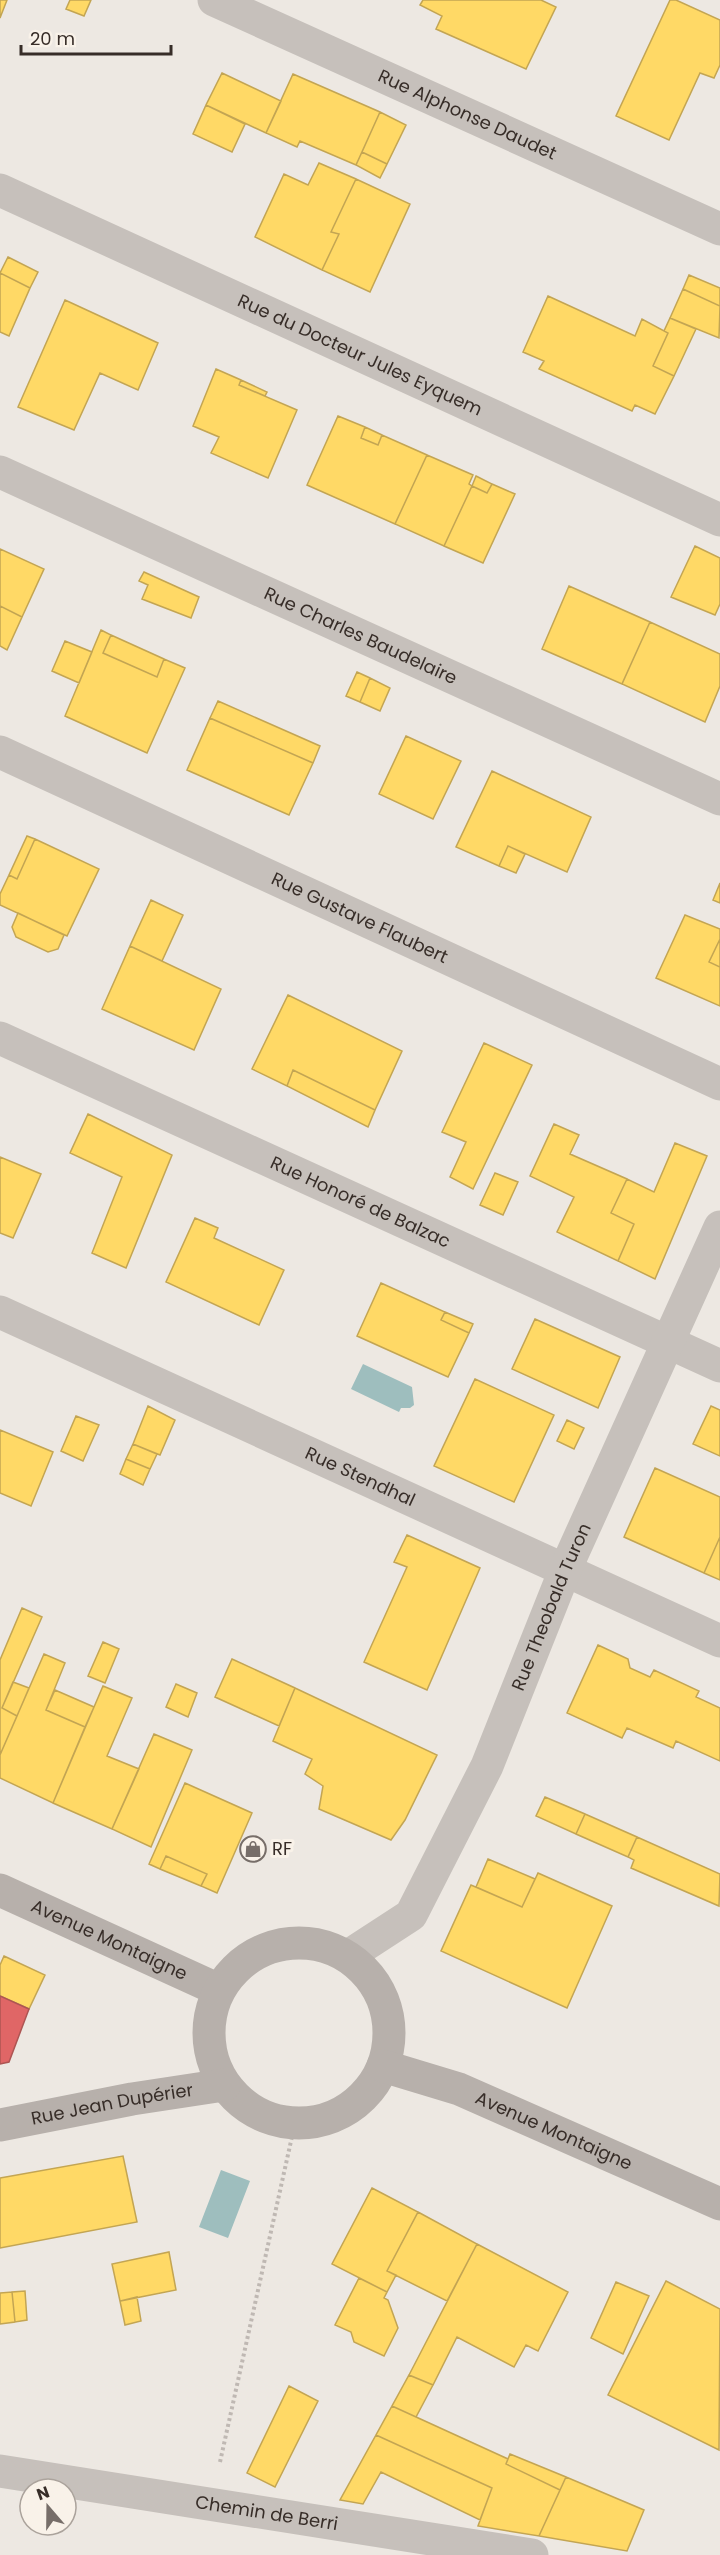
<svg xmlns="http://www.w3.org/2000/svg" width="720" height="2555" viewBox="0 0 720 2555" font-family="Poppins,sans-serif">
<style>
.water{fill:#9ebebe}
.homes{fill:#ffd966;stroke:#c3a553;stroke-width:1.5}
.shops{fill:#e06666;stroke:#ad5553;stroke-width:1.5}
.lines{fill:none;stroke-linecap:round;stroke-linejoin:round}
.path{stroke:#bfb8b3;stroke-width:4;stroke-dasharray:3 3;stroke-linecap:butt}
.street{stroke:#c6c0bb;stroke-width:33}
.secondary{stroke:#b7b0ab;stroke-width:33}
.labels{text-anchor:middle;stroke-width:6;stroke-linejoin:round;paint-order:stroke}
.street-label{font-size:18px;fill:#372d28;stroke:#f9f2e9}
.poi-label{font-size:18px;fill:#372d28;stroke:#f9f2e9;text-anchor:start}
</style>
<rect width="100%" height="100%" fill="#ede8e2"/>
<path class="water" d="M 363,1364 L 412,1387 L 414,1405 L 410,1408 L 401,1408 L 399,1412 L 351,1389 Z
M 221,2170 L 250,2181 L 228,2238 L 199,2227 Z"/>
<path class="homes" d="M 0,0 L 7,0 L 0,18 Z
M 70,0 L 91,0 L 84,16 L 66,9 Z
M 423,0 L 541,0 L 556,7 L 526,69 L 436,29 L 442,16 L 420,5 Z
M 670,0 L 676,0 L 720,20 L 720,65 L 714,78 L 700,73 L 669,140 L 616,116 Z
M 222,73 L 281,101 L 266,133 L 206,105 Z
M 293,74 L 380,112 L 356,165 L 300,141 L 297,147 L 266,133 Z
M 206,105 L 245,124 L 232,152 L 193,134 Z
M 380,112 L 406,125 L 387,164 L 362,152 Z
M 362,152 L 387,164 L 380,178 L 356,165 Z
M 319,163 L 356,179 L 331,232 L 339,234 L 322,270 L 255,237 L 284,174 L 308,185 Z
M 356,179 L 410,204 L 370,292 L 322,270 L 339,234 L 331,232 Z
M 8,257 L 38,272 L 30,288 L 0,273 Z
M 0,273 L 30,288 L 9,336 L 0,332 Z
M 689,275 L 720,288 L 720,306 L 683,289 Z
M 683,289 L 720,306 L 719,338 L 670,318 Z
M 548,296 L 635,336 L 642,319 L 668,333 L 653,366 L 674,376 L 655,414 L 635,405 L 632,411 L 539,369 L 544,361 L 523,352 Z
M 65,300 L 158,343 L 138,390 L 100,373 L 74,430 L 18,407 Z
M 670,318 L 696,329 L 674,376 L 653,366 L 668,333 L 664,331 Z
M 216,369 L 241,380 L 239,385 L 297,410 L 268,478 L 211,453 L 219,437 L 193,426 Z
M 241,380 L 267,392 L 265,396 L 239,385 Z
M 338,416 L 365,427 L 361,438 L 378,445 L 382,435 L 427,455 L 395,524 L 307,485 Z
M 365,427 L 382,435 L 378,445 L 361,438 Z
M 427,455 L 473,475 L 469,484 L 472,486 L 444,546 L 395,524 Z
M 476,476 L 492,484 L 487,493 L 472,486 Z
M 492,484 L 515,494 L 483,563 L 444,546 L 472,486 L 487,493 Z
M 695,546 L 720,558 L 720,604 L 715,615 L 671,597 Z
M 0,549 L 44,569 L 22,617 L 0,606 Z
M 144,572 L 199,597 L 191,618 L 142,599 L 148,585 L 139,581 Z
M 569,586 L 650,622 L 622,684 L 542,649 Z
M 0,606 L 22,617 L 7,650 L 0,646 Z
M 650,622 L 720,654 L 720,686 L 705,722 L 622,684 Z
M 101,630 L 111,635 L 103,653 L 157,677 L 164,659 L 185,668 L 147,753 L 65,716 Z
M 111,635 L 164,659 L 157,677 L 103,653 Z
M 65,641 L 92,652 L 79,683 L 52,671 Z
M 357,672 L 370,678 L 360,702 L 346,696 Z
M 370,678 L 390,688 L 380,711 L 360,702 Z
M 218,701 L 320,746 L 313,763 L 210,718 Z
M 210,718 L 313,763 L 289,815 L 187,770 Z
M 406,736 L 461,761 L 433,819 L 379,794 Z
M 492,771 L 591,817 L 567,872 L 508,846 L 499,866 L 456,847 Z
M 27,836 L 35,839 L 17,879 L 9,875 Z
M 35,839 L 99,869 L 67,936 L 0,905 L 0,894 L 9,875 L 17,879 Z
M 508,846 L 525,854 L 516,873 L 499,866 Z
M 720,883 L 720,903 L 713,900 Z
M 151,900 L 183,915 L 162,961 L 130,946 Z
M 18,913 L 64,935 L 58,949 L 48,952 L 16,937 L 12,927 Z
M 685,915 L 720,929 L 720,939 L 709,962 L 720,967 L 720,1006 L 656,978 Z
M 720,939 L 720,967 L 709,962 Z
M 130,946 L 221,989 L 194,1050 L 102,1009 Z
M 288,995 L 402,1051 L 375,1110 L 293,1070 L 287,1086 L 252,1069 Z
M 484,1043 L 532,1065 L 473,1189 L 450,1177 L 466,1142 L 442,1132 Z
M 293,1070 L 375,1110 L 368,1127 L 287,1086 Z
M 88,1114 L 172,1155 L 126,1268 L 92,1253 L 122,1177 L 70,1153 Z
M 554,1124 L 579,1135 L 570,1154 L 627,1179 L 611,1213 L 634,1224 L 618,1261 L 557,1232 L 574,1197 L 530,1176 Z
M 675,1143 L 707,1156 L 655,1279 L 618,1261 L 634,1224 L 611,1213 L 627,1179 L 654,1192 Z
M 0,1157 L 41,1174 L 13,1238 L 0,1233 Z
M 495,1173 L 518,1182 L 503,1215 L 480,1205 Z
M 195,1218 L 218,1228 L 214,1238 L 284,1270 L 259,1325 L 166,1282 Z
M 381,1283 L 445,1312 L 441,1320 L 469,1333 L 448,1377 L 357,1336 Z
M 445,1312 L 473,1324 L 469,1333 L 441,1320 Z
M 535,1319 L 620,1357 L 598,1408 L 512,1369 Z
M 475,1379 L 554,1415 L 514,1502 L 434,1466 Z
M 148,1406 L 175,1420 L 160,1455 L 133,1444 Z
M 711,1406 L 720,1410 L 720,1456 L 693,1444 Z
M 76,1416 L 99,1425 L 83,1461 L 61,1451 Z
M 567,1420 L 584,1428 L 574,1449 L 557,1441 Z
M 0,1430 L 53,1452 L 31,1506 L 0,1493 Z
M 133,1444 L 157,1454 L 150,1469 L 126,1459 Z
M 126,1459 L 150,1469 L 143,1485 L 120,1474 Z
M 655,1468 L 720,1497 L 720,1537 L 704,1573 L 624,1537 Z
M 407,1535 L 480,1568 L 427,1690 L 364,1662 L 407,1567 L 394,1562 Z
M 720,1537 L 720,1580 L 704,1573 Z
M 22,1608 L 42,1617 L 2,1708 L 17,1716 L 0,1755 L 0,1660 Z
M 103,1642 L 119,1649 L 105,1683 L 88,1676 Z
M 598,1645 L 628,1659 L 630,1668 L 650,1677 L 654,1670 L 699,1691 L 696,1697 L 720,1708 L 720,1761 L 676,1741 L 673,1748 L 627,1728 L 622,1738 L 567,1713 Z
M 44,1654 L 65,1663 L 46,1710 L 85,1727 L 53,1803 L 0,1778 L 0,1755 Z
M 232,1659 L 295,1688 L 279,1726 L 215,1697 Z
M 13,1682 L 29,1688 L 17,1716 L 2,1708 Z
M 176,1684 L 197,1693 L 188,1717 L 166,1707 Z
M 103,1686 L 132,1698 L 107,1756 L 139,1769 L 112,1829 L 53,1803 Z
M 295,1688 L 437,1755 L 405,1820 L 391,1840 L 319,1809 L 323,1786 L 305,1774 L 312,1759 L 273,1741 Z
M 55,1690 L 94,1707 L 85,1727 L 46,1710 Z
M 154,1734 L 192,1750 L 151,1847 L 112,1829 Z
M 185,1783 L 252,1813 L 217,1893 L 201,1886 L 207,1874 L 166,1856 L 160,1869 L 149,1864 Z
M 545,1797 L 585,1814 L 576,1834 L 536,1816 Z
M 585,1814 L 637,1837 L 628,1857 L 576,1834 Z
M 637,1837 L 720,1874 L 719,1906 L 631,1868 L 634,1860 L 628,1857 Z
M 166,1856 L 207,1874 L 201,1886 L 160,1869 Z
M 488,1859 L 535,1879 L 522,1907 L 476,1887 Z
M 538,1873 L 612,1906 L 567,2008 L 441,1951 L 471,1885 L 522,1907 Z
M 4,1956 L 45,1975 L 29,2009 L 0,1996 L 0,1965 Z
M 123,2156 L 137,2222 L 0,2248 L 0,2178 Z
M 372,2188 L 418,2212 L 387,2271 L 396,2275 L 387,2292 L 332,2264 Z
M 418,2212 L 477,2244 L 447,2301 L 387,2271 Z
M 477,2244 L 568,2292 L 538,2351 L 526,2345 L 514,2367 L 457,2337 L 433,2385 L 409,2375 Z
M 169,2252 L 176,2290 L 120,2301 L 112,2264 Z
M 359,2278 L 387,2292 L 384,2298 L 388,2300 L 398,2328 L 384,2356 L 354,2342 L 351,2332 L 335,2325 Z
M 666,2281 L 720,2309 L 719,2450 L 608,2395 Z
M 616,2282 L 649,2296 L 623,2354 L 591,2338 Z
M 25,2291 L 27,2320 L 15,2322 L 12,2292 Z
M 12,2292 L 15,2322 L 0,2324 L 0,2293 Z
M 137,2297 L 141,2321 L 125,2325 L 120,2301 Z
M 409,2375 L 433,2385 L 416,2417 L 392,2406 Z
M 289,2386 L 318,2401 L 275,2487 L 247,2473 Z
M 392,2406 L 508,2459 L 506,2464 L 560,2490 L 539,2536 L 478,2526 L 492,2488 L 376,2435 Z
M 376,2435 L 492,2488 L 480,2520 L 381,2472 L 363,2504 L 340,2500 Z
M 510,2454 L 566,2477 L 560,2490 L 506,2464 Z
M 566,2477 L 644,2510 L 627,2551 L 539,2536 Z"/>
<path class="shops" d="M 0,1996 L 29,2009 L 9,2062 L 0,2064 Z"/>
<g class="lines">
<path class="path" d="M 220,2462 L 295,2123"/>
<g class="street">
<path id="s1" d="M 214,0 L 720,229"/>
<path id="s2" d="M 0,190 L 720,520"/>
<path id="s3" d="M 0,472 L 720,799"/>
<path id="s4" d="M 0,752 L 720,1084"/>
<path id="s5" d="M 0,1038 L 720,1366"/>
<path id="s6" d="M 0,1312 L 720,1641"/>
<path id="s7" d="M 348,1956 L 411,1915 L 487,1766 L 565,1570 L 720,1227"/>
<path id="s8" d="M 0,2471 L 532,2555"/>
</g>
<g class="secondary">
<path id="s9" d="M 0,1890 L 219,1990"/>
<circle cx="299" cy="2033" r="90"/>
<path id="s10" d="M 383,2066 L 459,2089 L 720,2204"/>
<path id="s11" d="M 0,2125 L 132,2099 L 224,2085"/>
</g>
</g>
<defs>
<g id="shop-ring" transform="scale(1.35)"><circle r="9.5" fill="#f9f2e9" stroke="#776e69" stroke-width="1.5"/><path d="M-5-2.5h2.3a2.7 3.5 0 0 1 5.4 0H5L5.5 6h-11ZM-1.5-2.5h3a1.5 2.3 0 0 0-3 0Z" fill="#776e69"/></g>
</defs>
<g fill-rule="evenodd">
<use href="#shop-ring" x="253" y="1849"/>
</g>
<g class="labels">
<g class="street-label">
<text dy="6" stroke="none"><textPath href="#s1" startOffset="278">Rue Alphonse Daudet</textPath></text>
<text dy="6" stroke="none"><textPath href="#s2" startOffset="396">Rue du Docteur Jules Eyquem</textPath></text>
<text dy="6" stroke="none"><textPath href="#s3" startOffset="396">Rue Charles Baudelaire</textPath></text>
<text dy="6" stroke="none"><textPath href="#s4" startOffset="396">Rue Gustave Flaubert</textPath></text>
<text dy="6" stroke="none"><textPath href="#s5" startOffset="396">Rue Honoré de Balzac</textPath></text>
<text dy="6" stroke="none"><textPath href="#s6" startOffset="396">Rue Stendhal</textPath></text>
<text dy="6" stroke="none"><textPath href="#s7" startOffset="414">Rue Theobald Turon</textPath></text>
<text dy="6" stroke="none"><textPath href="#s9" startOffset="120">Avenue Montaigne</textPath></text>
<text dy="6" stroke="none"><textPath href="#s11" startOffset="114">Rue Jean Dupérier</textPath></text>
<text dy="6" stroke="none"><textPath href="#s10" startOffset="183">Avenue Montaigne</textPath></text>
<text dy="6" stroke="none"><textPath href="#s8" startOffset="270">Chemin de Berri</textPath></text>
</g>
<g class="poi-label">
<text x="272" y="1855">RF</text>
</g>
</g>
<g transform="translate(48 2507) rotate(340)"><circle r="28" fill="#f9f2e9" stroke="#aba39c" stroke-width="1.5"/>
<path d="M0-4.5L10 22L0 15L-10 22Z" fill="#776e69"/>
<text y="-9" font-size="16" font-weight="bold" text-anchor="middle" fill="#372d28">N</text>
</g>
<path d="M21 45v9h150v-9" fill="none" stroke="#372d28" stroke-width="3"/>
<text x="30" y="45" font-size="18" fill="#372d28" stroke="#f9f2e9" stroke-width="4.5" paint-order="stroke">20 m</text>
</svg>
